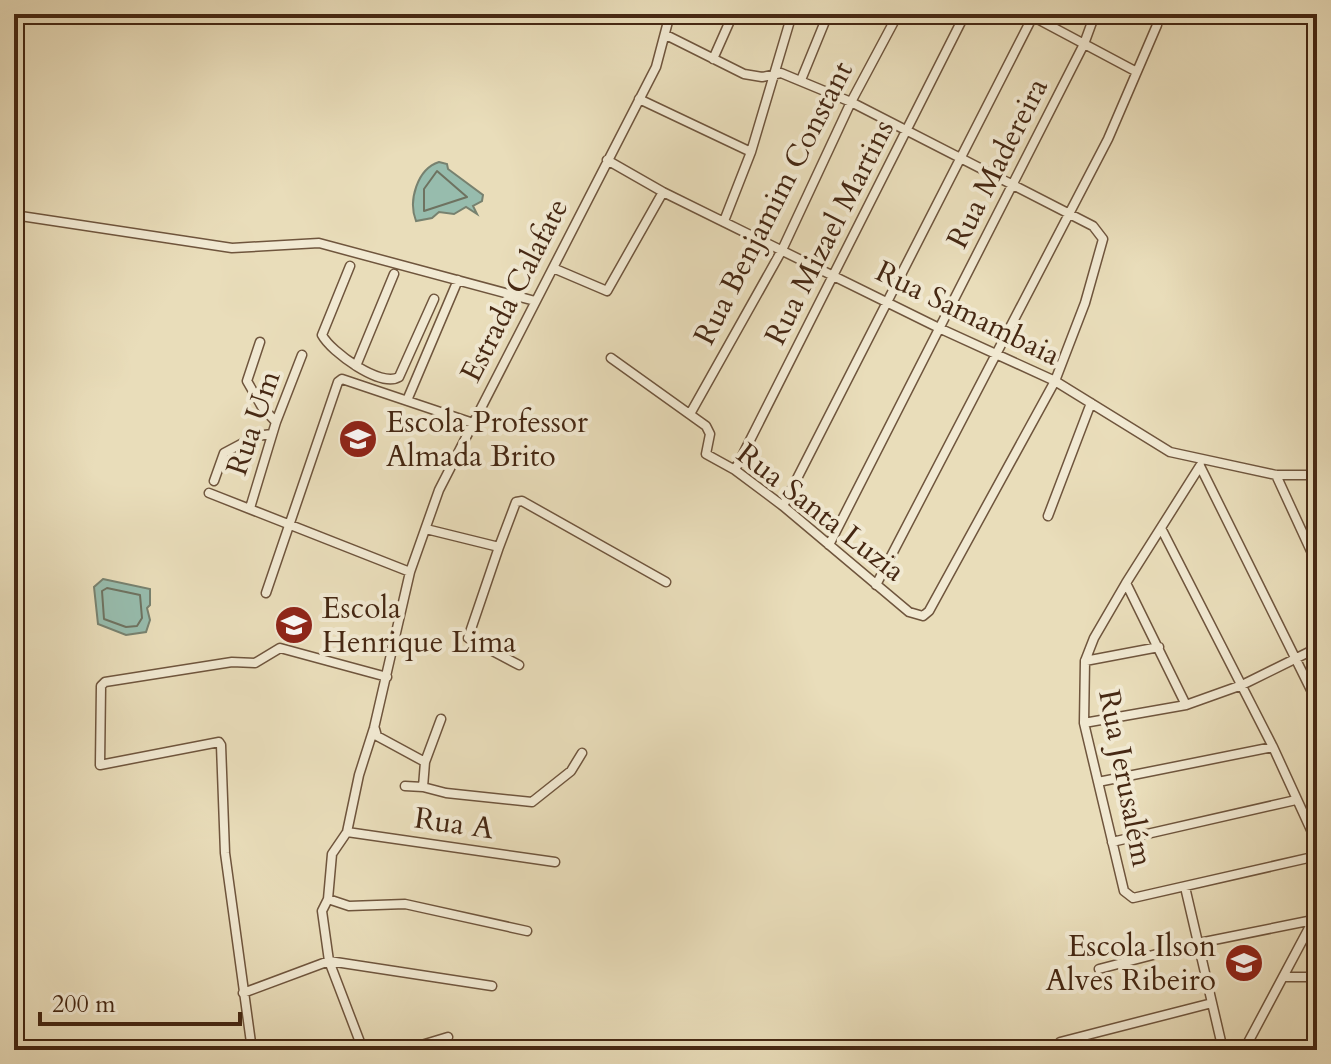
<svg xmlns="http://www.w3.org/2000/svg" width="1331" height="1064" viewBox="0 0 1331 1064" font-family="Cardo,serif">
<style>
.water{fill:#97bcad;stroke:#77816f;stroke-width:2}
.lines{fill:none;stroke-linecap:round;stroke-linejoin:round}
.shore{stroke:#6e7260;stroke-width:2}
.minor-casing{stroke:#6f553d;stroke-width:11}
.minor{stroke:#f1e9d2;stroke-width:8}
.labels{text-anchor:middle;stroke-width:8;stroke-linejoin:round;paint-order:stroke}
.street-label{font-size:30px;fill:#462813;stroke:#f1e9d2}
.poi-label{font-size:30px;fill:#462813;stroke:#f1e9d2;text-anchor:start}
</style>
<rect width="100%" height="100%" fill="#e9ddba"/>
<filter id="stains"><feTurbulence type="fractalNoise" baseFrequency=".0025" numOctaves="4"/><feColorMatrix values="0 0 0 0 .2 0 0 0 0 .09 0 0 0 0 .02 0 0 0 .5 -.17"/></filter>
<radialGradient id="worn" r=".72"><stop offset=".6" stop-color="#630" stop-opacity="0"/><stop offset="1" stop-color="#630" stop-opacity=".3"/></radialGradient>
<path class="water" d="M 439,162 L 447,164 L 448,169 L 483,195 L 482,201 L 473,206 L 477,214 L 466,207 L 454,214 L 439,212 L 432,218 L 416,221 C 408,201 417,169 439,162 Z
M 103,579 L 150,589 L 150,605 L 147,608 L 150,620 L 146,632 L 126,635 L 98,624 L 94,587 Z"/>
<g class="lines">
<path class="shore" d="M 437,171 L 467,197 L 424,211 L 424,189 Z
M 107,588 L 140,595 L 142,618 L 137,626 L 126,627 L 104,619 L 102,591 Z"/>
<g class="minor-casing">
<path id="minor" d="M 1028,14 L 1135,71
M 713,59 L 733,14
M 801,80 L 828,14
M 639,99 L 751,152
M 607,160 L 663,192 L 941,329 L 1055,381 L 1170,452 L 1276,475 L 1317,475
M 14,215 L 232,248 L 319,243 L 535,301
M 724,221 L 751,152 L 792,14
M 350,266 L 322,335 C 331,352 381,388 399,377 L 434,299
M 553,268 L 607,291 L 663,192
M 260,342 L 247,381 L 262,407 L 276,422
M 611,358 L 706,426 L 710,434 L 706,454 L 735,470 L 783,506 L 909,612 L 923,616 L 929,611 L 1055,381 L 1085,303 L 1103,239 L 1093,226 L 851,102 L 781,73 L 762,77 L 744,74 L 666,35
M 356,366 L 394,274
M 408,398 L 458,280
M 690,414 L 782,250 L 851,102 L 898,14
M 1200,466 L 1126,583 L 1094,638 L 1085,661 L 1084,723 L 1124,891 L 1133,898 L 1317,856
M 1200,466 L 1317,702
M 735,470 L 965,14
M 1276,475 L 1317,564
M 214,481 L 224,453 L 256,436 L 272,434
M 209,493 L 410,572
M 783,506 L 1034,14
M 250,508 L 276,422 L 302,355
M 1048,516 L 1091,403
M 1161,528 L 1273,747 L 1317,843
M 426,529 L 499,547 L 516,502 L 522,501 L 666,582
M 829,545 L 1084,44 L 1095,14
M 499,547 L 468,638 L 519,665
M 1126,583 L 1186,705
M 876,585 L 1108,139 L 1157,25
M 266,593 L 338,382 L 342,379 L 473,423
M 1085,661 L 1159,647
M 1084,723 L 1186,705 L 1242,685 L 1317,648
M 375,729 L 377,736 L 425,762 L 423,787 L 446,793 L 532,802 L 571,771 L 582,753
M 425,762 L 441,719
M 1098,782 L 1273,747
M 405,786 L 423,787
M 347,832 L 555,862
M 1112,842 L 1296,800
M 1185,887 L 1223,1050
M 328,899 L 349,906 L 405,904 L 527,931
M 1099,969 L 1199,943 L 1313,920
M 1283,977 L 1317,977
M 243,993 L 329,961 L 492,986
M 1060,1042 L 1212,1003
M 252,1050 L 225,853 L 221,745 L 219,742 L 100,765 L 101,686 L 105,682 L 232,662 L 255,663 L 280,648 L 387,677
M 363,1050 L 329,961 L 322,911 L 328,899 L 332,854 L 347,832 L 359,775 L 374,728 L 410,572 L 439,490 L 656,67 L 670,14
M 405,1050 L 448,1037
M 1244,1050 L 1317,913"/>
</g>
<use href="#minor" class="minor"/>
</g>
<defs>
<g id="school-disc" transform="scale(2)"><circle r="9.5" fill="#8f2418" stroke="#f1e9d2"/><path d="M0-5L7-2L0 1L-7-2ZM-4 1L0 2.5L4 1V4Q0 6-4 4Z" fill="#fff"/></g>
</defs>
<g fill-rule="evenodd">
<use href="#school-disc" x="358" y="439"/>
<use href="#school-disc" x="294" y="625"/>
<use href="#school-disc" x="1244" y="963"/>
</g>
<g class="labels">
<g class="street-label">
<text transform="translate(997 163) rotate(-63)" y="10">Rua Madereira</text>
<text transform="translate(773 203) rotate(-63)" y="10">Rua Benjamim Constant</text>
<text transform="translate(829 232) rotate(-63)" y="10">Rua Mizael Martins</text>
<text transform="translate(514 290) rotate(-63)" y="10">Estrada Calafate</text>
<text transform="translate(968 313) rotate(26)" y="10">Rua Samambaia</text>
<text transform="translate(253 423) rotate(-71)" y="10">Rua Um</text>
<text transform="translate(821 512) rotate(38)" y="10">Rua Santa Luzia</text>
<text transform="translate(1126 778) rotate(79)" y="10">Rua Jerusalém</text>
<text transform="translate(454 823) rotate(8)" y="10">Rua A</text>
</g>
<g class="poi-label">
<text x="386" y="432">Escola Professor<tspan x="386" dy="34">Almada Brito</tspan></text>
<text x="322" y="618">Escola<tspan x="322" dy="34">Henrique Lima</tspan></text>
<text x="1216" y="956" text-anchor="end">Escola Ilson<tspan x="1216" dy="34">Alves Ribeiro</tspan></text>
</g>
</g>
<rect width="1331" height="1064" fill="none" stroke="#e9ddba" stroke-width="48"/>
<rect x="16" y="16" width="1299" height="1032" fill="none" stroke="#462813" stroke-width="4"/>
<rect x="24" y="24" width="1283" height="1016" fill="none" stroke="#462813" stroke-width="2"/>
<path d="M40 1012v12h200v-12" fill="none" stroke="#462813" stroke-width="4"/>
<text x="52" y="1012" font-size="24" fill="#462813" stroke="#f1e9d2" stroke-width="6" paint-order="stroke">200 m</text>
<rect width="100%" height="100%" filter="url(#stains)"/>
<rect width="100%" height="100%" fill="url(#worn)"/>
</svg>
